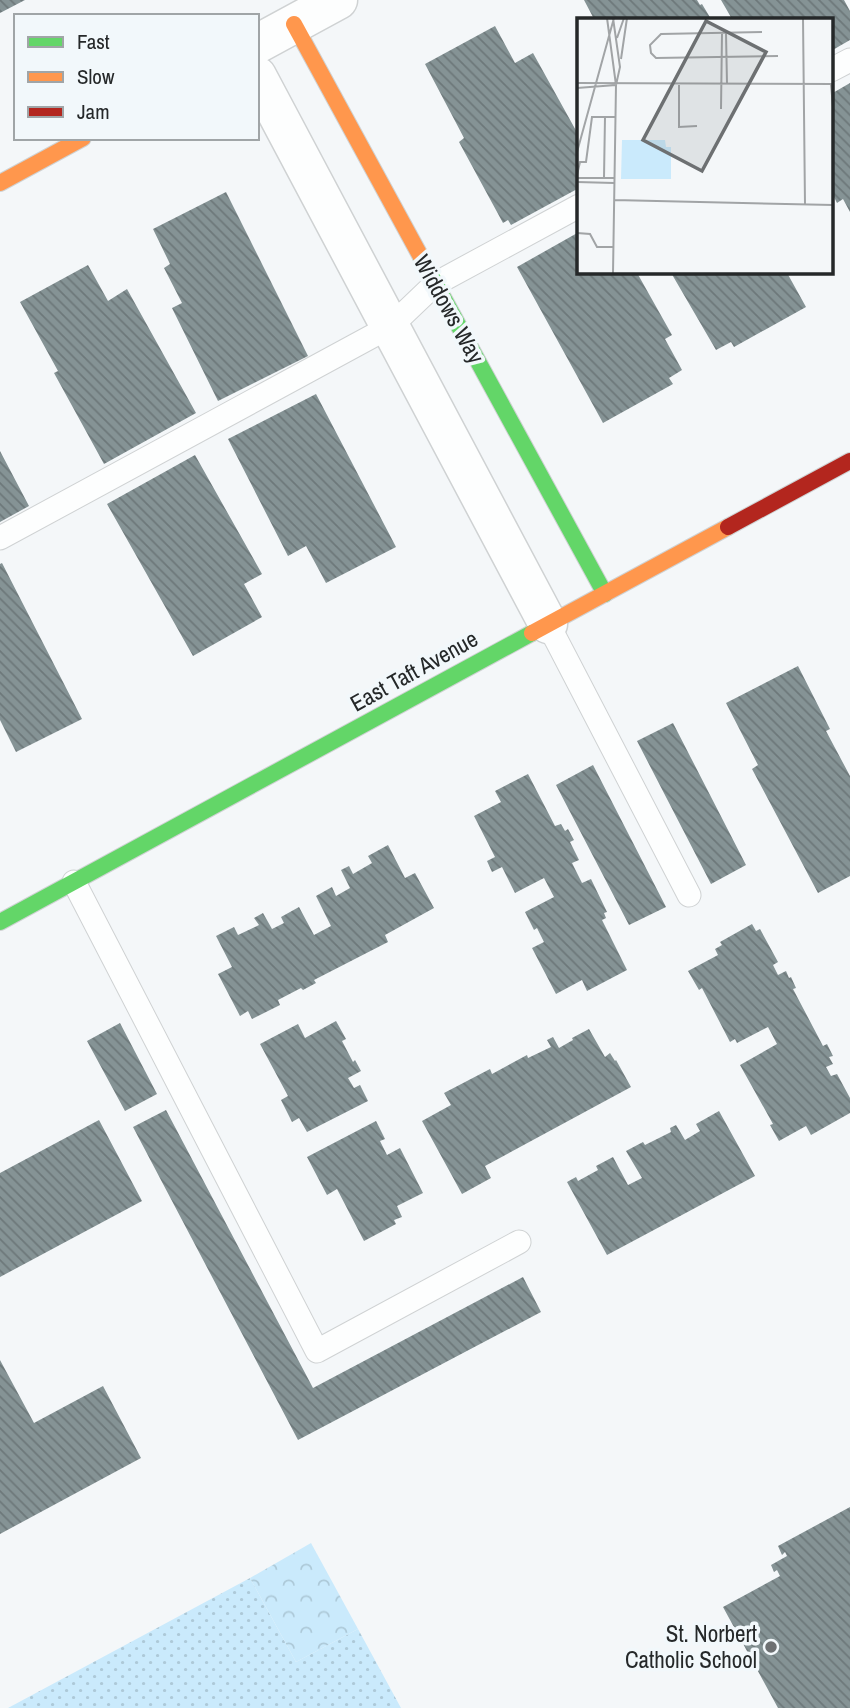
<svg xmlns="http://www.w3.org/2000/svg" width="850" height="1708" viewBox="0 0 850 1708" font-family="'Archivo Narrow',sans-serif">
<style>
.grass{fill:url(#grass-dots)}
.park{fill:url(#park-crowns)}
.building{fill:url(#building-back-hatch)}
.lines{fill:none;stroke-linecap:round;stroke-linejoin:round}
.lane-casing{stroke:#cfd2d3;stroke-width:25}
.street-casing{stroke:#cfd2d3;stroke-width:41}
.fast-casing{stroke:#cfd2d3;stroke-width:18}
.slow-casing{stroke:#cfd2d3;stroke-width:18}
.jam-casing{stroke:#cfd2d3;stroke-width:18}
.lane{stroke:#fdfefe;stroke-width:23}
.street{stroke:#fdfefe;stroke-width:38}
.fast{stroke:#63d668;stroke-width:16}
.slow{stroke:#ff974d;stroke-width:16}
.jam{stroke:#b3261e;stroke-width:16}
.poi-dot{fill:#6d7072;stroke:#f2f8fb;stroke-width:2.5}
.labels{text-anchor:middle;stroke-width:7;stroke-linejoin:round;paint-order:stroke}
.street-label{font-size:23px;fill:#252829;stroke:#f2f8fb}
.poi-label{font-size:23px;fill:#252829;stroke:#f2f8fb;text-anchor:end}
.inset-road{fill:none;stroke:#a1a4a6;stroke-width:2}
.view{fill:#6d7072;fill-opacity:0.15;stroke:#6d7072;stroke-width:3.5}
.inset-edge{fill:none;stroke:#252829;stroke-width:3.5}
</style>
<defs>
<pattern id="grass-dots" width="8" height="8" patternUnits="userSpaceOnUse" patternTransform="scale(1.75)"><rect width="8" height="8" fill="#caeafc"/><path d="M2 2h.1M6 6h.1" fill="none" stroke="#adc9d8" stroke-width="1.8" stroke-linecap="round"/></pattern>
<pattern id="park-crowns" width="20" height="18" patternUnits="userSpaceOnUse" patternTransform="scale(1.75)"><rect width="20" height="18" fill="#caeafc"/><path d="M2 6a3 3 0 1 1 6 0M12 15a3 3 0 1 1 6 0" fill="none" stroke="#adc9d8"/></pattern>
<pattern id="building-back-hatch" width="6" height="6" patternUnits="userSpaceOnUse" patternTransform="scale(1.75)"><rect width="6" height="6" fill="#859395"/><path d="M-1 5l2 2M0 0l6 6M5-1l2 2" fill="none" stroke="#6d787a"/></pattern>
</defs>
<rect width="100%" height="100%" fill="#f4f7f9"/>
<path class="grass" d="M 250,1578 L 296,1662 L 358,1629 L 401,1708 L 8,1708 Z"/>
<path class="park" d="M 311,1543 L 358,1629 L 296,1662 L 250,1578 Z"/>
<path class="building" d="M 0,0 L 25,0 L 0,13 Z
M 584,0 L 697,0 L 700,5 L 702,4 L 711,19 L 594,19 Z
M 721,0 L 844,0 L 850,11 L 850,40 L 831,51 L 831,19 L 732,19 Z
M 495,26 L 515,63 L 533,53 L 579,136 L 579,188 L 511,225 L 508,220 L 503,223 L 459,142 L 464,138 L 425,64 Z
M 850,83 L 850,212 L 843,199 L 837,203 L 831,191 L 831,94 Z
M 226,192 L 308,356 L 218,401 L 172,308 L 182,303 L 164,268 L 170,264 L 153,229 Z
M 579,232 L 579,271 L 636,271 L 672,335 L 665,339 L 682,370 L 669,378 L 673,384 L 603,423 L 517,267 Z
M 88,265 L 108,301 L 127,289 L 196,413 L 104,464 L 54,373 L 58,371 L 20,302 Z
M 670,271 L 786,271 L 806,307 L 734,347 L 731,342 L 716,350 Z
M 316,394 L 396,547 L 326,583 L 306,546 L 288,556 L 228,439 Z
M 0,451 L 29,506 L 0,522 Z
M 195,455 L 262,574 L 244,584 L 262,617 L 193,656 L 107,504 Z
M 2,563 L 82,719 L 16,752 L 0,720 L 0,564 Z
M 798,666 L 830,729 L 826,731 L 850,776 L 850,876 L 818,893 L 752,769 L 758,765 L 726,703 Z
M 673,723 L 746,865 L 711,884 L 637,741 Z
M 593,765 L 666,907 L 629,925 L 556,785 Z
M 528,774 L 555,826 L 561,824 L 565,831 L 568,829 L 574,840 L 570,842 L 579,860 L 572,863 L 582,883 L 591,879 L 607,912 L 604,913 L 606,918 L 602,920 L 627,970 L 587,991 L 582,980 L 556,994 L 532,948 L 544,942 L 537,928 L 534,930 L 525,912 L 554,897 L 544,878 L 515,893 L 502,867 L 492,872 L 487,861 L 495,857 L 474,816 L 501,802 L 495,791 Z
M 388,845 L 405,878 L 415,873 L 434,908 L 385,935 L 388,942 L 314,980 L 316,983 L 303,990 L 301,988 L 278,1000 L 280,1005 L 252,1019 L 248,1011 L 240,1016 L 218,974 L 232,967 L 216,936 L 234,927 L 238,935 L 259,925 L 254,918 L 263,913 L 272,929 L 284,923 L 281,917 L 299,907 L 314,935 L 331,926 L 316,896 L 332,887 L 336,896 L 350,888 L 341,870 L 349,866 L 353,874 L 372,863 L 368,856 Z
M 752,924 L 756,931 L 760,929 L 778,962 L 773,965 L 778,975 L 786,971 L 789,978 L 791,977 L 796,988 L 793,989 L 823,1046 L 827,1044 L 833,1056 L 829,1057 L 833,1064 L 826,1067 L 831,1076 L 837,1074 L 850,1098 L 850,1113 L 811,1135 L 806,1126 L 779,1141 L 770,1125 L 773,1124 L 740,1065 L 777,1044 L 768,1027 L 737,1043 L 735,1039 L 730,1042 L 702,988 L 699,990 L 688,971 L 718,955 L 715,949 L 722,945 L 720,942 Z
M 336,1021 L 346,1039 L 342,1041 L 353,1062 L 355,1060 L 361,1071 L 348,1078 L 354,1088 L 360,1085 L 368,1101 L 307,1132 L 299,1118 L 292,1122 L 281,1100 L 288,1096 L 260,1044 L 298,1024 L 305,1038 Z
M 120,1023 L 157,1094 L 125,1111 L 87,1041 Z
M 589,1029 L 605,1057 L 610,1053 L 615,1061 L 616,1060 L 631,1087 L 485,1166 L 491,1178 L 462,1194 L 422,1121 L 451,1105 L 444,1093 L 490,1069 L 492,1074 L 527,1055 L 528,1058 L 551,1047 L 547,1040 L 553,1037 L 559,1048 L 573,1040 L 572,1038 Z
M 166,1110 L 313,1388 L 523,1277 L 541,1312 L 298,1440 L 133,1127 Z
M 719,1111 L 755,1176 L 607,1255 L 567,1182 L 576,1177 L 578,1181 L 598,1170 L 596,1166 L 613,1157 L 628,1185 L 642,1178 L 626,1151 L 643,1142 L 645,1145 L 671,1132 L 670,1128 L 676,1125 L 685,1140 L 700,1131 L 696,1124 Z
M 99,1120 L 142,1201 L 0,1277 L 0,1173 Z
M 376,1121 L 385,1139 L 380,1141 L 387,1155 L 400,1148 L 423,1193 L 397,1206 L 402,1217 L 394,1220 L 396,1224 L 364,1241 L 337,1189 L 327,1195 L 307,1157 Z
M 0,1360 L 34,1423 L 103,1386 L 141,1458 L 0,1534 Z
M 850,1507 L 850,1708 L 778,1708 L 723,1607 L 780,1576 L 777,1570 L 774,1572 L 771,1565 L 787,1556 L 785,1552 L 782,1555 L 778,1546 Z"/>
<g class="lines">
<g class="lane-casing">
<path id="lane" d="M 831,70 L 850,60
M 0,538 L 391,326 L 435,284 L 579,206
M 548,624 L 689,895
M 74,882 L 317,1351 L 519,1242"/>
</g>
<g class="street-casing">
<path id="street" d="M 257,44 L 338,0
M 257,76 L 548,624"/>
</g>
<g class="fast-casing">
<path id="fast" d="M 421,257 L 605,594
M 0,922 L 532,633"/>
</g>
<g class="slow-casing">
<path id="slow" d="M 294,24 L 421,257
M 0,183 L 83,138
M 532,633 L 728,527"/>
</g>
<g class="jam-casing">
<path id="jam" d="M 728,527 L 850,461"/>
</g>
<use href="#lane" class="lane"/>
<use href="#street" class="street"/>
<use href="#fast" class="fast"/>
<use href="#slow" class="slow"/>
<use href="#jam" class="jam"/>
</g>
<circle class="poi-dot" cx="771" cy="1647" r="7"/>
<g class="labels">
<g class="street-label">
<text transform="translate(449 309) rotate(61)" y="8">Widdows Way</text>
<text transform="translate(414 671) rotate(-29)" y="8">East Taft Avenue</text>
</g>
<g class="poi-label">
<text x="757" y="1642">St. Norbert<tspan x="757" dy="26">Catholic School</tspan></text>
</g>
</g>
<g transform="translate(577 18)">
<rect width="256" height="256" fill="#f4f7f9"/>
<path d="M 45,122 L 88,122 L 89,129 L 94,129 L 94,161 L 44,161 Z" fill="#caeafc"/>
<path class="inset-road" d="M 30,0 L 39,67M 226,0 L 228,187M 185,14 L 84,16 L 73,27 L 74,35 L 79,40 L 201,38M 149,15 L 150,66M 40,20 L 47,0M 44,41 L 50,0M 0,65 L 256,66M 254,66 L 256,89M 102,67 L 102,109 L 120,108M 0,70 L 39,67M 144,91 L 145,15M 0,134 L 37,0M 0,157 L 3,144 L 9,144 L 15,99 L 28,99M 0,160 L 27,160M 37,160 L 27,160 L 28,99 L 38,99M 0,164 L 37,165M 37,182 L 256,187M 0,215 L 13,216 L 20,229 L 36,229M 36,255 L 39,67 L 43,49 L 36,0"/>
<path class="view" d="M 129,3 L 189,34 L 125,153 L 66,122 Z"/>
<rect width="256" height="256" class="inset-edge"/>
</g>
<rect x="14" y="14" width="245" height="126" fill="#f2f8fb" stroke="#a0a5a7" stroke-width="2"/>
<rect x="28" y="37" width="35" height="10" fill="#63d668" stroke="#a0a5a7" stroke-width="2"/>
<text x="77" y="49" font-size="21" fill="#252829">Fast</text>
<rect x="28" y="72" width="35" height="10" fill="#ff974d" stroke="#a0a5a7" stroke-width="2"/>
<text x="77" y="84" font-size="21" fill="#252829">Slow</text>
<rect x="28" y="107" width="35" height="10" fill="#b3261e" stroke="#a0a5a7" stroke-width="2"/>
<text x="77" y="119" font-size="21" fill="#252829">Jam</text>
</svg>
